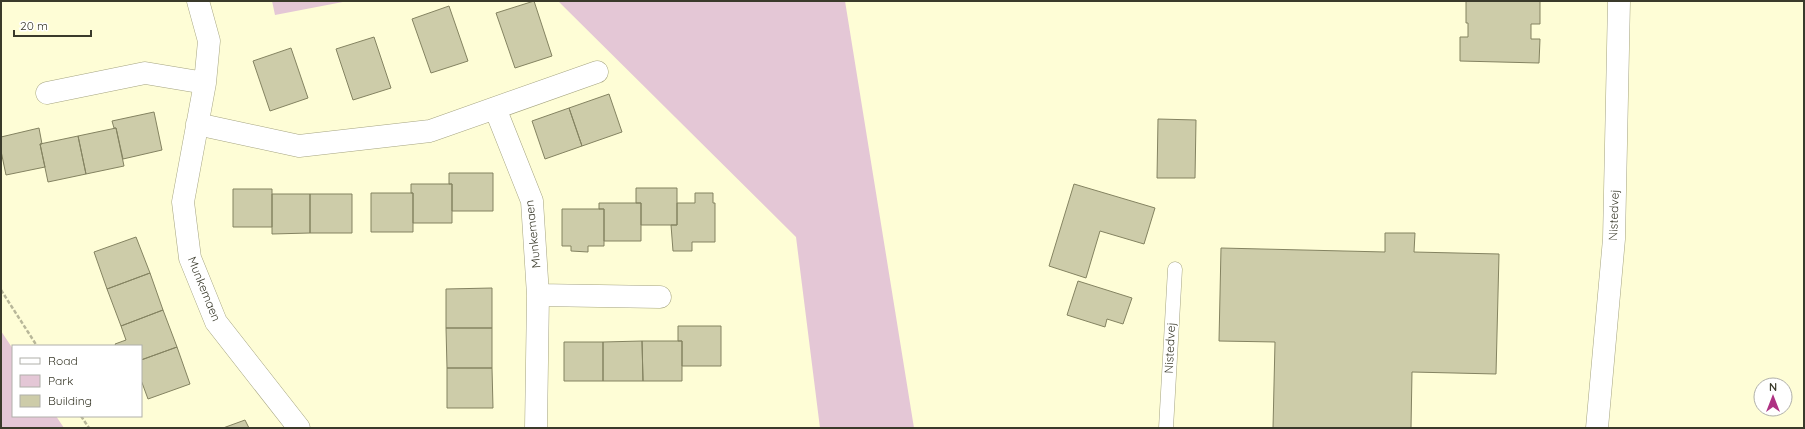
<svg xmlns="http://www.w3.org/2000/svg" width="1805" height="429" viewBox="0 0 1805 429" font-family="Quicksand,sans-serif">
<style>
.green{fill:#e4c7d6}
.building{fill:#cdcca9;stroke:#848361}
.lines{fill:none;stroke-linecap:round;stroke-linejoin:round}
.lane-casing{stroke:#a5a481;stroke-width:15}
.street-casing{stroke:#a5a481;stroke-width:23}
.path{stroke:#b8b799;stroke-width:2.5;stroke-dasharray:4 2;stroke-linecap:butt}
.lane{stroke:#fff;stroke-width:14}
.street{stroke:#fff;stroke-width:22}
.labels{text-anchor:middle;stroke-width:3;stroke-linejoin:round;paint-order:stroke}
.street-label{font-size:12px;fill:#3a3a2b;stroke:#fff}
</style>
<rect width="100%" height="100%" fill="#fefdd6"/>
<path class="green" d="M 272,1 L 348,1 L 275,15 Z
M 558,1 L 845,1 L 914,428 L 820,428 L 796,237 Z
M 1,331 L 13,349 L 13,416 L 56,416 L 64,428 L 1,428 Z"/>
<path class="building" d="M 534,1 L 552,56 L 515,68 L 496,13 Z
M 1466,1 L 1540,1 L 1540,24 L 1531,24 L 1531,39 L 1540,39 L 1539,63 L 1460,61 L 1460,37 L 1468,37 L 1468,23 L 1466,23 Z
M 449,6 L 468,61 L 431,73 L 412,19 Z
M 374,37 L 391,88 L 353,100 L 336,49 Z
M 291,48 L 308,98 L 270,111 L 253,61 Z
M 609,94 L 622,132 L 582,146 L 569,108 Z
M 569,108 L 582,146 L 545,159 L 532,121 Z
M 154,112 L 162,150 L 123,159 L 116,128 L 114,128 L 112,121 Z
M 1158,119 L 1196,120 L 1195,178 L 1157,178 Z
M 39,128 L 42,144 L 40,144 L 45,167 L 6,175 L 1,151 L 1,137 Z
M 116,128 L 124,166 L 86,174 L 78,136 Z
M 78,136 L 86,174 L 48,182 L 40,144 Z
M 449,173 L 493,173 L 493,211 L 452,211 L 452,184 L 449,184 Z
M 411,184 L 452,184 L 452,223 L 413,223 L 413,193 L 411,193 Z
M 1074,184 L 1155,208 L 1144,244 L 1100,231 L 1086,278 L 1049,266 Z
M 636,188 L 677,188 L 677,225 L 641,225 L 641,203 L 636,203 Z
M 233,189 L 272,189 L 272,227 L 233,227 Z
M 371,193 L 413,193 L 413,232 L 371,232 Z
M 695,193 L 713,193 L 713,203 L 715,203 L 715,242 L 692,242 L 692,251 L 673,251 L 671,225 L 677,225 L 677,203 L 695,203 Z
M 272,194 L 310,194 L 310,233 L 272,234 Z
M 310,194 L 352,194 L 352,233 L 310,233 Z
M 599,203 L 641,203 L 641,241 L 604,241 L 604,209 L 599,209 Z
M 562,209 L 604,209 L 604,246 L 588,246 L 588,252 L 571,251 L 571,246 L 562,246 Z
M 1385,233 L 1415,233 L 1414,252 L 1499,254 L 1496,374 L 1412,372 L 1411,428 L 1273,428 L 1275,342 L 1219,341 L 1221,248 L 1385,252 Z
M 136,237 L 150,273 L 107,289 L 94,252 Z
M 150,273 L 163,310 L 121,326 L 107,289 Z
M 1078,281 L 1132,298 L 1123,324 L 1107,319 L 1105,327 L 1067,315 Z
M 492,288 L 492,328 L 446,328 L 446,289 Z
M 163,310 L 177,347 L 141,360 L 141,346 L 116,346 L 115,344 L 126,340 L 121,326 Z
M 678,326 L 721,326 L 721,366 L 682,366 L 682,341 L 678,341 Z
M 446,328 L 492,328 L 492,368 L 447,368 Z
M 642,341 L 643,381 L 603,381 L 603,342 Z
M 642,341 L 682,341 L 682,381 L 643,381 Z
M 564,342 L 603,342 L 603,381 L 564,381 Z
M 177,347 L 190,384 L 148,399 L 141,380 L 141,360 Z
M 447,368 L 492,368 L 493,408 L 447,408 Z
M 245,420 L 249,428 L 223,428 Z"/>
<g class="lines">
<g class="lane-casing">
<path id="lane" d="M 1166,428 L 1175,269"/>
</g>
<g class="street-casing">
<path id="street" d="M 198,1 L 209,41 L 205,83 L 183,202 L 190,258 L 216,322 L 299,428
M 47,93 L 145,73 L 205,83
M 495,108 L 532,201 L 538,295 L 536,428
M 197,124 L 299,146 L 430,131 L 597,72
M 538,295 L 660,297
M 1597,428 L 1614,239 L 1619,1"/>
</g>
<path class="path" d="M 1,290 L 37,346
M 81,416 L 89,428"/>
<use href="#lane" class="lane"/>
<use href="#street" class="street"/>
</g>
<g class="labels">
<g class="street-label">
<text transform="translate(1614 215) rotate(-88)" y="4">Nistedvej</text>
<text transform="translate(533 234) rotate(-96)" y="4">Munkemaen</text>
<text transform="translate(204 289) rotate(68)" y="4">Munkemaen</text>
<text transform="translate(1170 348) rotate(-87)" y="4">Nistedvej</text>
</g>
</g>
<rect width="1805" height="429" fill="none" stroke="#3a3a2b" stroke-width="4"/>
<rect x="12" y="345" width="130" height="72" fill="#ffffff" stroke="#b0b0aa"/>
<rect x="20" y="358" width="20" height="6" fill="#ffffff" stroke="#b0b0aa"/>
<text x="48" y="365" font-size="12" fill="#3a3a2b">Road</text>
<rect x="20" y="375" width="20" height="12" fill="#e4c7d6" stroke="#b0b0aa"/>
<text x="48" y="385" font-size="12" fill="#3a3a2b">Park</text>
<rect x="20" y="395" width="20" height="12" fill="#cdcca9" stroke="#b0b0aa"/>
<text x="48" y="405" font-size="12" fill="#3a3a2b">Building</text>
<g transform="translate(1773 397)"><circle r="19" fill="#ffffff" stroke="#b0b0aa"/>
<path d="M0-3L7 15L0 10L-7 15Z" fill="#ae3283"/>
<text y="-6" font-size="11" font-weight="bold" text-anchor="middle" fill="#3a3a2b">N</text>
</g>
<path d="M14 30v6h77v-6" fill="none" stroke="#3a3a2b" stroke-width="2"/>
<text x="20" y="30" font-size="12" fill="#3a3a2b" stroke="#ffffff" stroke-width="3" paint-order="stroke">20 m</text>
</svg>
